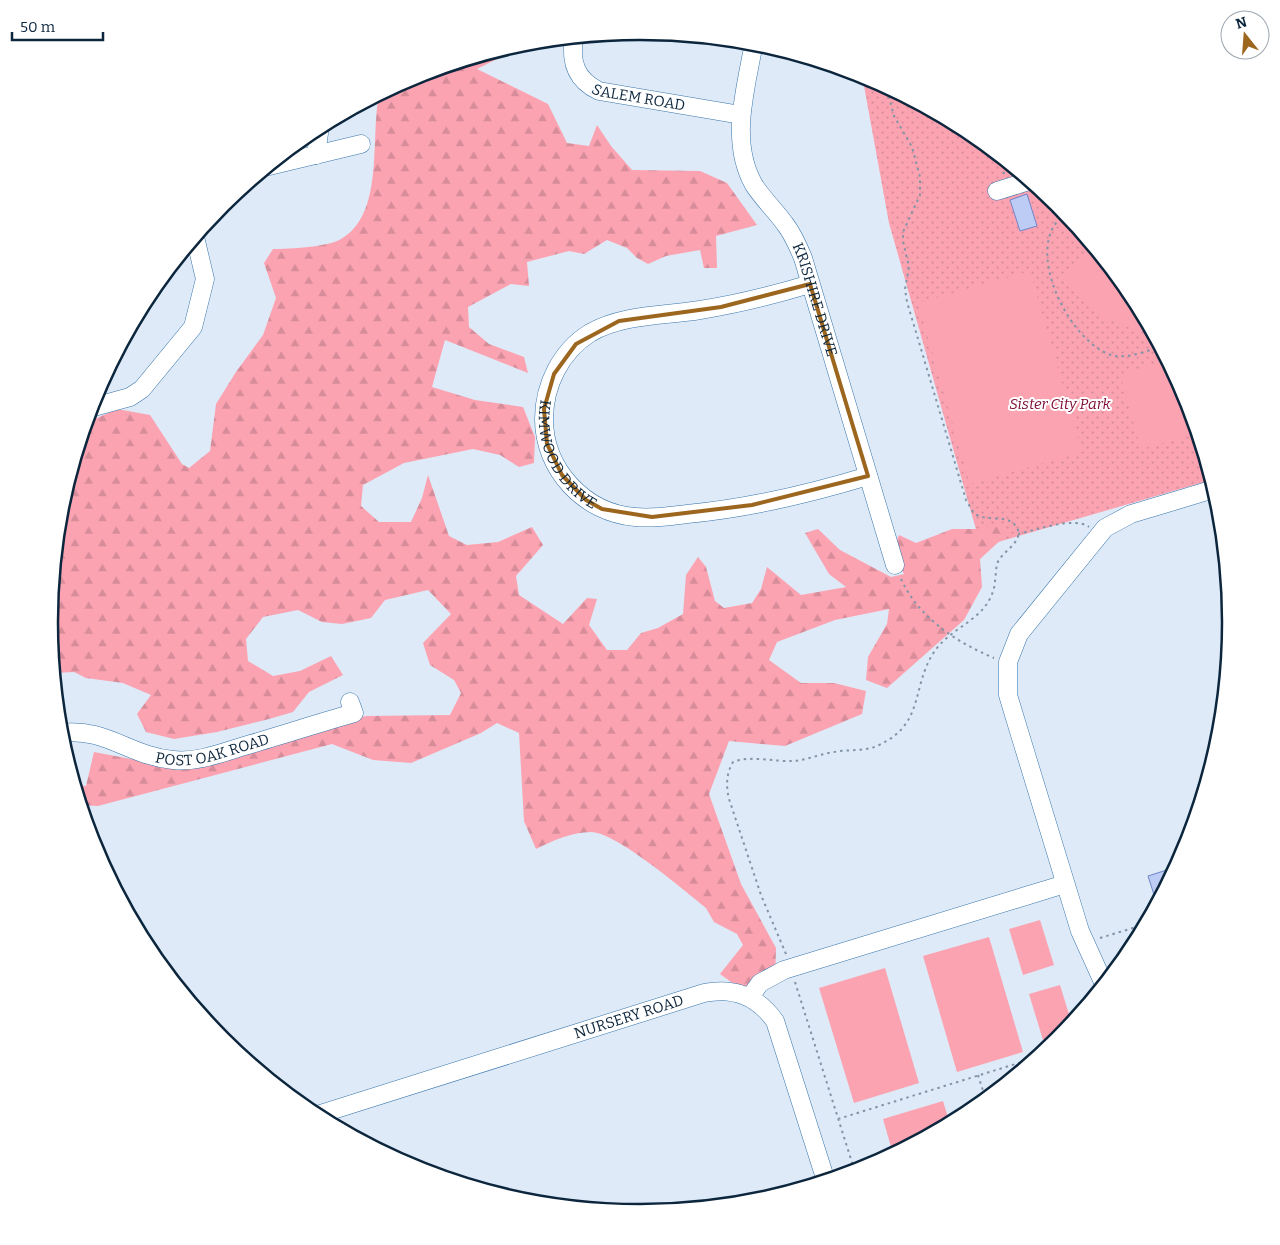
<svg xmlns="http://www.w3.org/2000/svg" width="1280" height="1245" viewBox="0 0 1280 1245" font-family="Bitter,serif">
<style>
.grass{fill:url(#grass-dots)}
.forest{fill:url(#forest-firs)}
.garden{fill:#fca3b2}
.building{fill:#bcccf5;stroke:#6e85ca}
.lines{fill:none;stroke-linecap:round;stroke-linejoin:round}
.minor-casing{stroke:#3875ac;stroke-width:19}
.path{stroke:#8294a6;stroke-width:2;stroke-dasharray:2.5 4;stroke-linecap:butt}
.minor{stroke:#fff;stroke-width:18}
.marked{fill:none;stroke:#9c661f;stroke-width:4;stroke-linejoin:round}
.labels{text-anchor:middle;stroke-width:4;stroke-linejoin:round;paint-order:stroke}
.street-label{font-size:15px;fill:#0c263d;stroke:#fff}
.park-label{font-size:15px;font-style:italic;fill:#7e0b34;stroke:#fff}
.rim{fill:none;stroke:#0c263d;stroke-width:2.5}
</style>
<defs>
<pattern id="grass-dots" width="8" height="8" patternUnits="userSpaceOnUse" patternTransform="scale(1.25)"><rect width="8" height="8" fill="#fca3b2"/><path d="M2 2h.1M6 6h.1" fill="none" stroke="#d78c9a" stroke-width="1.8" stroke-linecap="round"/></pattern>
<pattern id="forest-firs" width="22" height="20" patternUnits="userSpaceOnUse" patternTransform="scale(1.25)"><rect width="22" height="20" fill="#fca3b2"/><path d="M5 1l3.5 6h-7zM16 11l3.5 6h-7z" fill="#d78c9a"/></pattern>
</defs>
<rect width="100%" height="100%" fill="#deeaf7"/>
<path class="grass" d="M 862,75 L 969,131 L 1058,205 L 1132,294 L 1186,397 L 1211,480 L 981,547 L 889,223 Z"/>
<path class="forest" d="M 505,48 L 503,56 L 477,69 L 548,104 L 567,143 L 589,146 L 597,125 L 611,146 L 632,170 L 700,171 L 727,183 L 757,225 L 716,236 L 717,268 L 704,268 L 700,250 L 666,256 L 648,264 L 637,258 L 627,248 L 607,240 L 584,254 L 569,251 L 527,262 L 529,286 L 511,284 L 468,307 L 469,327 L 489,344 L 524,357 L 528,373 L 445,340 L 432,387 L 475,400 L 523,407 L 535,437 L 534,463 L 519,467 L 500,455 L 473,449 L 404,463 L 363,485 L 361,506 L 379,522 L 411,522 L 422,498 L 428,475 L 449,536 L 467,545 L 498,542 L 532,527 L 543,545 L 516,576 L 519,595 L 563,624 L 587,598 L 597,599 L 589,625 L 607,650 L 627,650 L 641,633 L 658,628 L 683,614 L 686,575 L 698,557 L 706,567 L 715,601 L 724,608 L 752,603 L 761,589 L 767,567 L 801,595 L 846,587 L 829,574 L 805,533 L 818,529 L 840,550 L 891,577 L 904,574 L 892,550 L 899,535 L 916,543 L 952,529 L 976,529 L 1005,523 L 1003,538 L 980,559 L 982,587 L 964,620 L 887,688 L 866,680 L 868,657 L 887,624 L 889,609 L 835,620 L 777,642 L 769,660 L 801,683 L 834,683 L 866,691 L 862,714 L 785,746 L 729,741 L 709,794 L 741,884 L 776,948 L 775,982 L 757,994 L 738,987 L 720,974 L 743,945 L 737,934 L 714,922 L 706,908 C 685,891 616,832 591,832 C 572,832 552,841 536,849 L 524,821 L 519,733 L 497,723 L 481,733 L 411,763 L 373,760 L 332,744 L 98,806 L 81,805 L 74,785 L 86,786 L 94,752 L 168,766 L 327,724 L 366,716 L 450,715 L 461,693 L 454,680 L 430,665 L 423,643 L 451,614 L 428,590 L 385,600 L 371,618 L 342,624 L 322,622 L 298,610 L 263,617 L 246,639 L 248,661 L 273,676 L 300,671 L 331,656 L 343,675 L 309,692 L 293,712 L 269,719 L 217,732 L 174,739 L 146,732 L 137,714 L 151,695 L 123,683 L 86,678 L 74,672 L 54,673 L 49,622 L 60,507 L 86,423 L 117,409 L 150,415 L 182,464 L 189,468 L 210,451 L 216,404 L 236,372 L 263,335 L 276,298 L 264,263 L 273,249 C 289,249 328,247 341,239 C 385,214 370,137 379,95 L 414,76 Z"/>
<path class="garden" d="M 1093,247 L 1132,294 L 1152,332 C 1108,326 1086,310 1062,275 Z
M 1030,271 L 1082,452 L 970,484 L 918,303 Z
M 1167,361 L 1186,397 L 1198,433 L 1141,449 L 1120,374 Z
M 1040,920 L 1054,965 L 1023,975 L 1009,929 Z
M 989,937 L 1023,1052 L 957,1072 L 923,956 Z
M 885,968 L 919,1083 L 854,1103 L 819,988 Z
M 1060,985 L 1072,1024 L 1064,1034 L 1043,1040 L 1029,994 Z
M 943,1101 L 950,1124 L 893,1154 L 883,1119 Z"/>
<path class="building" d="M 1027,194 L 1037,226 L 1020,231 L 1010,200 Z
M 1176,867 L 1157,904 L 1148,876 Z"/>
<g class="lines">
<g class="minor-casing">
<g id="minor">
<path id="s1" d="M 574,38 C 570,62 576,80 599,91 L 741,115"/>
<path id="s2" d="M 754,42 C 746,89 729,141 754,185 C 763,199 775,210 785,224 C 793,234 798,246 803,258 L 895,565"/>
<path d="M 316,155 L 320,126"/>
<path d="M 269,166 L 361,144"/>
<path d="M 997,191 L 1029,181"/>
<path id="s3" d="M 810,284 C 774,295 738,304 700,310 C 664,316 623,314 590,333 C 561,351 544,385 544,419 C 544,469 584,513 635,517 C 652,519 670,516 687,514 C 749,508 809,494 868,476"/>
<path d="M 90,408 L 130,397 L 142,389 L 193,327 L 205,279 L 195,237"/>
<path id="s4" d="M 60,733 C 106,727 129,756 173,760 C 199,763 226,751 251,744 C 285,734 319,723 354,713 L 350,702"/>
<path d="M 1104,984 L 1080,931 L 1021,738 L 1008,695 L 1008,662 L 1019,634 L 1105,528 L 1131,514 L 1214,489"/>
<path d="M 750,997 L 760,983 L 784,970 L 1065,884"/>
<path id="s5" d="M 314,1116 L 704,993 C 734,987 757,996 775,1021 L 826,1181"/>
</g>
</g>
<path class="path" d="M 1002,159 L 1004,174
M 1066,214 C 1019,243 1070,347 1115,356 C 1130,358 1146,351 1160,347
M 1018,534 C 1036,530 1074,516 1089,527
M 901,579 C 919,618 956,642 994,658
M 1100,938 L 1146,924
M 786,954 L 761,895 L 729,799 C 726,786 726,774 733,762 C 750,755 775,762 793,761 C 807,760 820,754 834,752 C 849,749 865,752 879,745 C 925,724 911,687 934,652 C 950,628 982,621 992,594 C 996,585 995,574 997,564 C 1001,552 1022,543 1018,530 C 1010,511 986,524 974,513 C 971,510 969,504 966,500 L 907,302 L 905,289 L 909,267 L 903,241 L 903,232 L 920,195 L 920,177 L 912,147 L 894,116 L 889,97 L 891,90
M 795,982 L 855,1172
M 978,1075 L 986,1100
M 838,1119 L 1038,1057"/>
<use href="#minor" class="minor"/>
</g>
<path class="marked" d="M 810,284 L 868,476 L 752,505 L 652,517 L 602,509 L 586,500 L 562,475 L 547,444 L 544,409 L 554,374 L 576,344 L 619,321 L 721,307 Z"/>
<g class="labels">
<g class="street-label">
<text dy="5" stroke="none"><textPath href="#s1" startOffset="104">SALEM ROAD</textPath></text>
<text dy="5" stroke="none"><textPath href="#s2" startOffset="278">KRISHIRE DRIVE</textPath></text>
<text dy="5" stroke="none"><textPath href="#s3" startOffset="371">KIMWOOD DRIVE</textPath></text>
<text dy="5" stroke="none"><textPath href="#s4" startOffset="158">POST OAK ROAD</textPath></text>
<text dy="5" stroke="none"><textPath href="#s5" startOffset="330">NURSERY ROAD</textPath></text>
</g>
<g class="park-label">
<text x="1060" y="409">Sister City Park</text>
</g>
</g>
<path d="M0 0H1280V1245H0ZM58 622a582 582 0 1 1 1164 0a582 582 0 1 1-1164 0Z" fill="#fff" fill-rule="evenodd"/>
<path class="rim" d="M58 622a582 582 0 1 1 1164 0a582 582 0 1 1-1164 0Z"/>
<g transform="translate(1245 35) rotate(343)"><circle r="24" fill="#ffffff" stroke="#9ea8b1"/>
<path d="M0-4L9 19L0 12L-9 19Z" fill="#9c661f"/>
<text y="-8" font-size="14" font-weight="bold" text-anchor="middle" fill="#0c263d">N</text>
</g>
<path d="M12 32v8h91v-8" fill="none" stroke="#0c263d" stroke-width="2.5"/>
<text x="20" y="32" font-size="15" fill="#0c263d" stroke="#ffffff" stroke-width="4" paint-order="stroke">50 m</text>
</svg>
